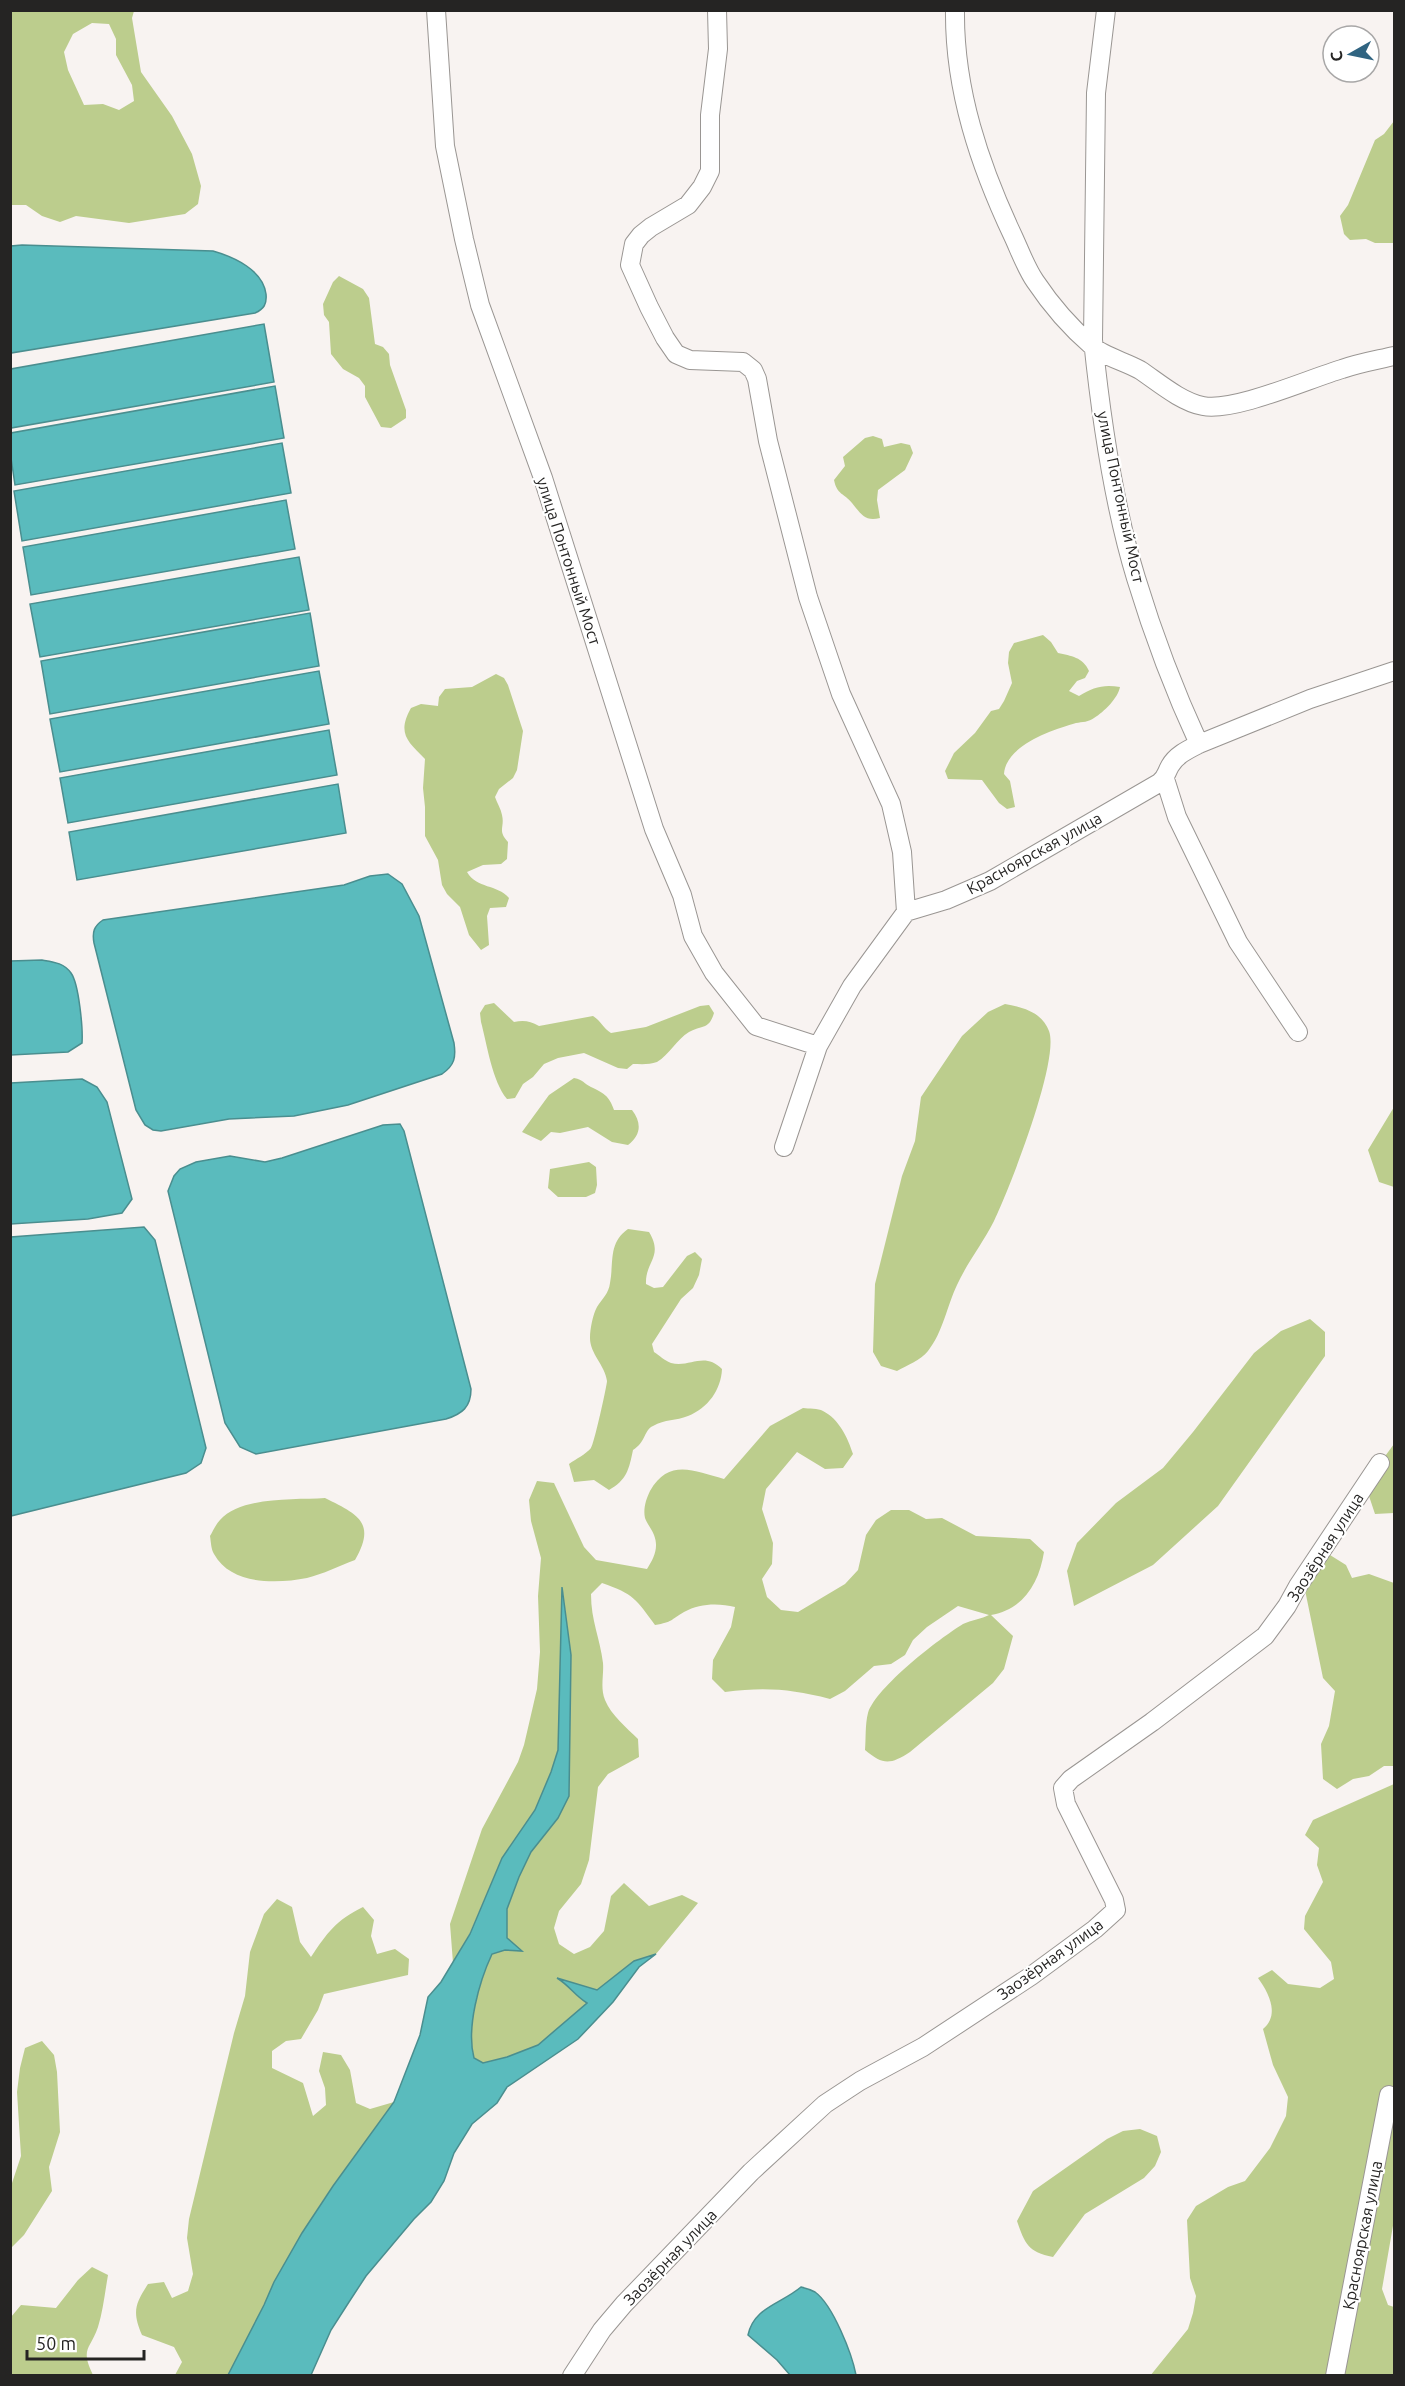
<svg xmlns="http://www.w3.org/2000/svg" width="1405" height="2386" viewBox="0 0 1405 2386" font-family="Ubuntu,sans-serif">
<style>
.green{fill:#bccd8d;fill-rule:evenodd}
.water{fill:#5abbbd;stroke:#4a8e8f;stroke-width:1.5}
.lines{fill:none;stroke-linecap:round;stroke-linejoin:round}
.minor-casing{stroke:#9a9693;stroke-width:20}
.minor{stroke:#fff;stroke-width:18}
.labels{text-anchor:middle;stroke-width:4.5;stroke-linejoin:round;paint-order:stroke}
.street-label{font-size:16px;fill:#252423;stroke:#fff}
</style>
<rect width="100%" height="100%" fill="#f8f3f1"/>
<path class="green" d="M 10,11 L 134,11 L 132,18 L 141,72 L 172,116 L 192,154 L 201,186 L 198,204 L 185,214 L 129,223 L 76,216 L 60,222 L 42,216 L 26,205 L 11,205 ZM 92,23 L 109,24 L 116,39 L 116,55 L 132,85 L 134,101 L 119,110 L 103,104 L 84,105 L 68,70 L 64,52 L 73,34 Z
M 1394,121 L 1394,243 L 1375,243 L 1366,239 L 1350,240 L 1344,234 L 1340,216 L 1348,205 L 1375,140 L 1384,134 Z
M 339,276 L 363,289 L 369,298 L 375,344 L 383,347 L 389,354 L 390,365 L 406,410 L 406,418 L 391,428 L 381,427 L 365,397 L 365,386 L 359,378 L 343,369 L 331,354 L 329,322 L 324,315 L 323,304 L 333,282 Z
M 873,436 L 882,439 L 884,447 L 901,443 L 910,445 L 913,453 L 905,470 L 878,490 L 877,500 L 880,518 C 865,522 861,514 852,503 C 844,493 837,495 834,480 L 845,466 L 843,457 L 865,438 Z
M 1043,635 L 1051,642 L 1058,653 C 1071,656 1083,657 1089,671 L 1085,678 L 1077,681 L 1069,691 L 1079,696 C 1093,687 1104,684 1120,687 C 1118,698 1104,712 1094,718 C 1089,722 1082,722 1076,723 C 1052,730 1006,745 1004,774 L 1010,781 L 1015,807 L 1007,809 L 999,803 L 982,780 L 948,779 L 945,771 L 954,753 L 975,733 L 991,711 L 999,709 L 1004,701 L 1012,683 L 1008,663 L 1009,652 L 1014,643 Z
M 496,674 L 504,678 L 508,685 L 523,731 L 517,770 L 513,778 L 499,789 L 495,797 C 497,803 501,809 502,815 C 505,828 497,830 508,842 L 507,859 L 501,864 L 483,865 L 467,872 C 477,889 497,884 509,898 L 506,907 L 490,908 L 487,916 L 489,945 L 481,950 L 469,935 L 460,907 L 447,894 L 442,885 L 438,860 L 425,836 L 425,807 L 423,788 L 425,759 C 407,741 397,733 411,708 L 421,704 L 438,706 L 439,697 L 445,689 L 472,687 Z
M 494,1003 L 514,1022 C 524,1020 530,1021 539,1026 L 593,1016 C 601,1021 603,1028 611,1033 L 646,1027 L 700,1006 L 709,1005 L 714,1013 C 709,1030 702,1025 689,1032 C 677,1039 669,1055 657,1062 C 649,1065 640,1064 633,1064 L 627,1069 L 618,1068 L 584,1053 L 558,1058 L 544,1064 L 533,1077 L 523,1084 L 515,1098 L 507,1099 C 492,1081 487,1044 481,1022 L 480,1013 L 485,1005 Z
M 1005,1004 C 1022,1007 1042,1012 1049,1031 C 1060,1060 1009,1190 994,1221 C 983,1243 967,1263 957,1285 C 947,1306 943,1332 928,1351 C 921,1360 906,1366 897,1371 L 881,1366 L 873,1352 L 875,1284 L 902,1176 L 915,1141 L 921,1097 L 962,1036 L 988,1012 Z
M 574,1078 C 584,1080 583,1083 591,1087 C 603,1093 609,1095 614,1110 L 632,1110 C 642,1123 641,1135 628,1145 L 612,1142 L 588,1127 L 560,1133 L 551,1132 L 541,1141 L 522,1132 L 549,1095 Z
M 1394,1107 L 1394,1187 L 1379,1182 L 1368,1150 Z
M 589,1162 L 596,1167 L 597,1185 L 595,1193 L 586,1197 L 558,1197 L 548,1188 L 550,1169 Z
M 628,1229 L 649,1232 C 664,1257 645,1261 646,1284 L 654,1288 L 663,1287 L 687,1256 L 695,1252 L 702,1259 L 699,1275 L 693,1288 L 681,1299 L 652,1344 L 654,1352 C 659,1355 665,1361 671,1363 C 690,1368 704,1351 722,1369 C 721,1390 708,1408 688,1416 C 676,1421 665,1419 653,1426 C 644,1430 646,1442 633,1450 C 629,1469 627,1480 609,1490 L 594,1480 L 574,1482 L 569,1464 C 576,1459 586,1454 591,1448 C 594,1445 607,1385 607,1381 C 605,1365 590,1354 590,1338 C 590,1329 593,1314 597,1307 C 602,1299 609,1293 610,1283 C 614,1262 608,1243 628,1229 Z
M 1310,1319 L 1325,1332 L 1325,1356 L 1218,1506 L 1153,1565 L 1074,1606 L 1067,1571 L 1077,1543 L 1116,1503 L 1163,1468 L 1193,1432 L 1254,1353 L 1281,1331 Z
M 803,1408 C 809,1409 818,1408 823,1411 C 839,1419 848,1438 853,1454 L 843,1468 L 825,1469 L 797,1452 L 766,1489 L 762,1509 L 773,1543 L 772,1564 L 762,1579 L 767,1597 L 781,1610 L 798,1612 L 845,1584 L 858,1570 L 866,1535 L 876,1520 L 891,1510 L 909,1510 L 926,1519 L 942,1518 L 976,1536 L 1030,1539 L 1044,1552 C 1039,1583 1024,1609 991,1615 L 1013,1636 L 1004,1669 L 993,1683 L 910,1752 C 890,1765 883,1765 865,1750 C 866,1739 865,1724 868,1713 C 876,1687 940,1638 963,1624 C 971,1620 982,1619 989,1615 L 958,1606 L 927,1627 L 913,1640 L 905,1655 L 891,1664 L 874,1666 L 845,1691 L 830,1699 C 791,1689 765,1687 725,1692 L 712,1679 L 713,1660 L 731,1627 L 735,1607 C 719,1603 700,1603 684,1612 C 670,1620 673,1622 655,1625 C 636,1599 634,1594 602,1583 L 591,1594 C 591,1621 600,1638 603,1663 C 604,1675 600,1688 605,1700 C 611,1715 627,1728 638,1739 L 639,1757 L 608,1774 L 598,1787 L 589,1860 L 581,1884 L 559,1911 L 554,1928 L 559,1944 L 574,1954 L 590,1947 L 604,1931 L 611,1896 L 624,1883 L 649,1906 L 682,1895 L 698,1903 L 656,1954 L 634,1961 L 597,1990 L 560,1980 C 571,1987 575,1997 588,2003 L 538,2045 L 507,2057 L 483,2063 L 474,2058 C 466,2027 479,1983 492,1954 L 505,1950 L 520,1950 L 507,1938 L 507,1909 L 519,1877 L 531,1852 L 558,1818 L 569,1796 L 571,1655 L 563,1593 L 558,1750 L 551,1772 L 535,1810 L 502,1858 L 470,1933 L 453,1963 L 450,1924 L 482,1829 L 518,1762 L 524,1745 L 537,1689 L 540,1652 L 538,1596 L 541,1558 L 531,1521 L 529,1500 L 537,1481 L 554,1483 L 584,1547 L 596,1560 L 647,1569 C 654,1558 659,1548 654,1535 C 652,1529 647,1524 645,1518 C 643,1509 646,1499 650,1491 C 669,1458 694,1471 724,1479 L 770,1426 Z
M 1394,1444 L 1394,1513 L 1375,1514 L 1369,1496 L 1380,1463 Z
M 325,1498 C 357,1514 377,1522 355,1560 C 339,1566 323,1574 307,1578 C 276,1584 231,1585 214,1554 C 211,1549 211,1542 210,1536 C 213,1531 216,1524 220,1520 C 241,1496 295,1500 325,1498 Z
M 1330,1555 L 1346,1565 L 1352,1578 L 1369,1574 L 1394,1583 L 1394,1766 L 1384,1766 L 1369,1776 L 1353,1779 L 1337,1789 L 1323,1779 L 1321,1744 L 1329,1726 L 1335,1691 L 1323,1678 L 1305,1590 L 1315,1568 Z
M 1394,1784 L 1394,2220 L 1382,2289 L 1388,2305 L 1394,2307 L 1394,2375 L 1150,2376 L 1188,2329 L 1193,2313 L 1196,2296 L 1190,2278 L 1187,2220 L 1196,2206 L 1228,2187 L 1245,2181 L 1270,2148 L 1286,2116 L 1288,2097 L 1273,2065 L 1263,2029 C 1280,2015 1269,1993 1258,1978 L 1272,1970 L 1288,1984 L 1320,1988 L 1334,1979 L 1331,1962 L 1304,1929 L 1305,1916 L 1323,1882 L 1317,1865 L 1319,1848 L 1305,1835 L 1313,1820 Z
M 277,1899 L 292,1907 L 300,1942 L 311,1957 C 327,1933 336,1920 363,1907 L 374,1920 L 371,1936 L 377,1954 L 395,1949 L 409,1959 L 408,1975 L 324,1994 L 318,2010 L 301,2039 L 286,2041 L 272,2051 L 272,2068 L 303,2083 L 313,2116 L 326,2105 L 325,2088 L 319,2071 L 323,2052 L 341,2055 L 350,2070 L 356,2103 L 370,2109 L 394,2102 C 364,2146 329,2187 302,2234 C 276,2280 253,2328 228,2375 L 175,2375 L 182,2362 L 174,2347 L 142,2335 C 132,2312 135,2304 148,2284 L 164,2282 L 172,2298 L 188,2291 L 193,2274 L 187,2238 L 189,2219 L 234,2033 L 245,1996 L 250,1952 L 264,1914 Z
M 42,2041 L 54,2055 L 57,2072 L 60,2132 L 49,2167 L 52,2191 L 24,2235 L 11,2248 L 11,2186 L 21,2156 L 17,2092 L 20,2068 L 25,2048 Z
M 1140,2129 L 1157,2136 L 1161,2152 L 1155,2166 L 1144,2178 L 1085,2214 L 1053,2257 C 1028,2252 1025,2244 1017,2221 L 1033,2191 L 1107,2139 L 1123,2131 Z
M 92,2267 L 108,2275 C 105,2292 103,2311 98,2327 C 90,2350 80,2348 93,2375 L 11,2375 L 11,2317 L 21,2305 L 56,2308 L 78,2280 Z"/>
<path class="water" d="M 22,245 L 213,251 C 234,257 263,270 266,294 C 267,304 264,309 255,313 L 11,353 L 11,246 Z
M 264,324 L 274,382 L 11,428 L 11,369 Z
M 275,386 L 284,438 L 15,485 L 11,458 L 11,433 Z
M 282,443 L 291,493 L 22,541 L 14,491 Z
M 286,500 L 295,549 L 31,595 L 23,547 Z
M 299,557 L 309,610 L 40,657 L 30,604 Z
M 310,613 L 319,666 L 50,714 L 41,661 Z
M 319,671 L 329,724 L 60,772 L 50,719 Z
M 329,730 L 337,775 L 68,823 L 60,778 Z
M 338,784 L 346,833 L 77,880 L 69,832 Z
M 388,874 L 402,884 L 419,916 L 454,1043 C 456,1057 455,1065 442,1074 L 348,1105 L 294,1116 L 229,1119 L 161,1131 L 153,1130 L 145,1125 L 136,1110 L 94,943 C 92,932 94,926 103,920 L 344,885 L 370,876 Z
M 42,960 C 54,962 64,963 71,973 C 79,984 83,1029 82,1043 L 68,1052 L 11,1055 L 11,961 Z
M 82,1079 L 97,1087 L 107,1102 L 132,1199 L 122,1213 L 88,1219 L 11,1224 L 11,1083 Z
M 400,1124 L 404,1131 L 471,1389 C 471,1407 462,1414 446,1419 L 256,1454 L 240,1447 L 225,1423 L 168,1191 L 174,1176 L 180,1169 L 196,1162 L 230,1156 L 265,1162 L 282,1158 L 383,1125 Z
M 144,1227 L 155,1240 L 206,1448 L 201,1463 L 186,1473 L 11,1516 L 11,1237 Z
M 562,1587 L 571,1655 L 569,1796 L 558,1818 L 531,1852 L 519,1877 L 507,1909 L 507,1938 L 522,1951 L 505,1950 L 492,1954 C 479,1982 466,2028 474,2058 L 483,2063 L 507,2057 L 538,2045 L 587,2003 C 574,1995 570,1986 557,1978 L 597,1990 L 634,1961 L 656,1954 L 639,1967 L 613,2002 L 578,2039 L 507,2087 L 497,2103 L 472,2124 L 454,2153 L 444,2181 L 431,2202 L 414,2219 L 366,2276 L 349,2302 L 331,2330 L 311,2375 L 228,2375 L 264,2305 L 274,2282 L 302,2233 L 333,2186 L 394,2102 L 420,2035 L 428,1997 L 441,1982 L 470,1934 L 502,1858 L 535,1810 L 551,1772 L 558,1750 Z
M 801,2287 C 805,2288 811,2290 815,2292 C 833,2305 852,2354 856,2375 L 790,2375 L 777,2360 L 748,2335 C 754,2307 781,2304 801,2287 Z"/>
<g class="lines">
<g class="minor-casing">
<path id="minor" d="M 436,10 L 445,146 L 464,239 L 480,305 L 543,478 L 654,829 L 682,895 L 693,936 L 714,973 L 756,1026 L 818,1046
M 717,10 L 718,49 L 710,115 L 710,171 L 702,187 L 688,205 L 651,227 L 641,235 L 634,244 L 630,265 L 649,307 L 665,338 L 676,354 L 690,360 L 743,362 L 753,370 L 757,379 L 768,441 L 808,597 L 841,694 L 891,804 L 902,852 L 906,912
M 955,10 C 954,90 980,166 1013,236 C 1020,251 1026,268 1035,281 C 1051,305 1070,327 1092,346 C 1103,356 1126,362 1140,370 C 1158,382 1181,402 1203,406 C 1235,412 1308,379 1342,369 C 1359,363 1377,360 1394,356
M 1106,10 L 1096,93 L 1093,340 C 1101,418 1113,503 1136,578 C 1153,634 1174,690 1199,744
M 1165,779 L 1177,817 L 1238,942 L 1298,1032
M 784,1147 L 818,1046 L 852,986 L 906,912 L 946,900 L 990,881 L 1159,783 C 1166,778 1166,773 1170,766 C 1176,755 1189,749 1199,744 L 1310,699 L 1394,671
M 572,2376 L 602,2330 L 624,2304 L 751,2172 L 825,2104 L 860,2081 L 923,2047 L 1031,1976 L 1095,1929 L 1116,1910 L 1114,1900 L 1066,1804 L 1063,1788 L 1071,1779 L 1152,1722 L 1265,1636 L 1287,1606 L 1298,1586 L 1380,1463
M 1335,2376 L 1389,2095"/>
</g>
<use href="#minor" class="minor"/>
</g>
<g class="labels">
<g class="street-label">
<text transform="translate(1121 497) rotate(78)" y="6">улица Понтонный Мост</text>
<text transform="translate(569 561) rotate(72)" y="6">улица Понтонный Мост</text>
<text transform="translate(1034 853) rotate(-29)" y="6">Красноярская улица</text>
<text transform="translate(1325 1547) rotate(-57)" y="6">Заозёрная улица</text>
<text transform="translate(1050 1959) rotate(-36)" y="6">Заозёрная улица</text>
<text transform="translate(1362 2235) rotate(-79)" y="6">Красноярская улица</text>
<text transform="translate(670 2257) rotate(-46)" y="6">Заозёрная улица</text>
</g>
</g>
<rect width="1405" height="2386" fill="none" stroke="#252423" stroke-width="24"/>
<g transform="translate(1351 54) rotate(261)"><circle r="28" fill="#ffffff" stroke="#a8a7a7" stroke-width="1.5"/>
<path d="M0-4.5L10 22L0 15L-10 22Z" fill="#306481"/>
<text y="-9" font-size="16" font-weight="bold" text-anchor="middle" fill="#252423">С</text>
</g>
<path d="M27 2350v9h117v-9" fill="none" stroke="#252423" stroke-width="3"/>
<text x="36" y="2350" font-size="18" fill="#252423" stroke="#ffffff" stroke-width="4.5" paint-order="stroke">50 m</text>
</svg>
